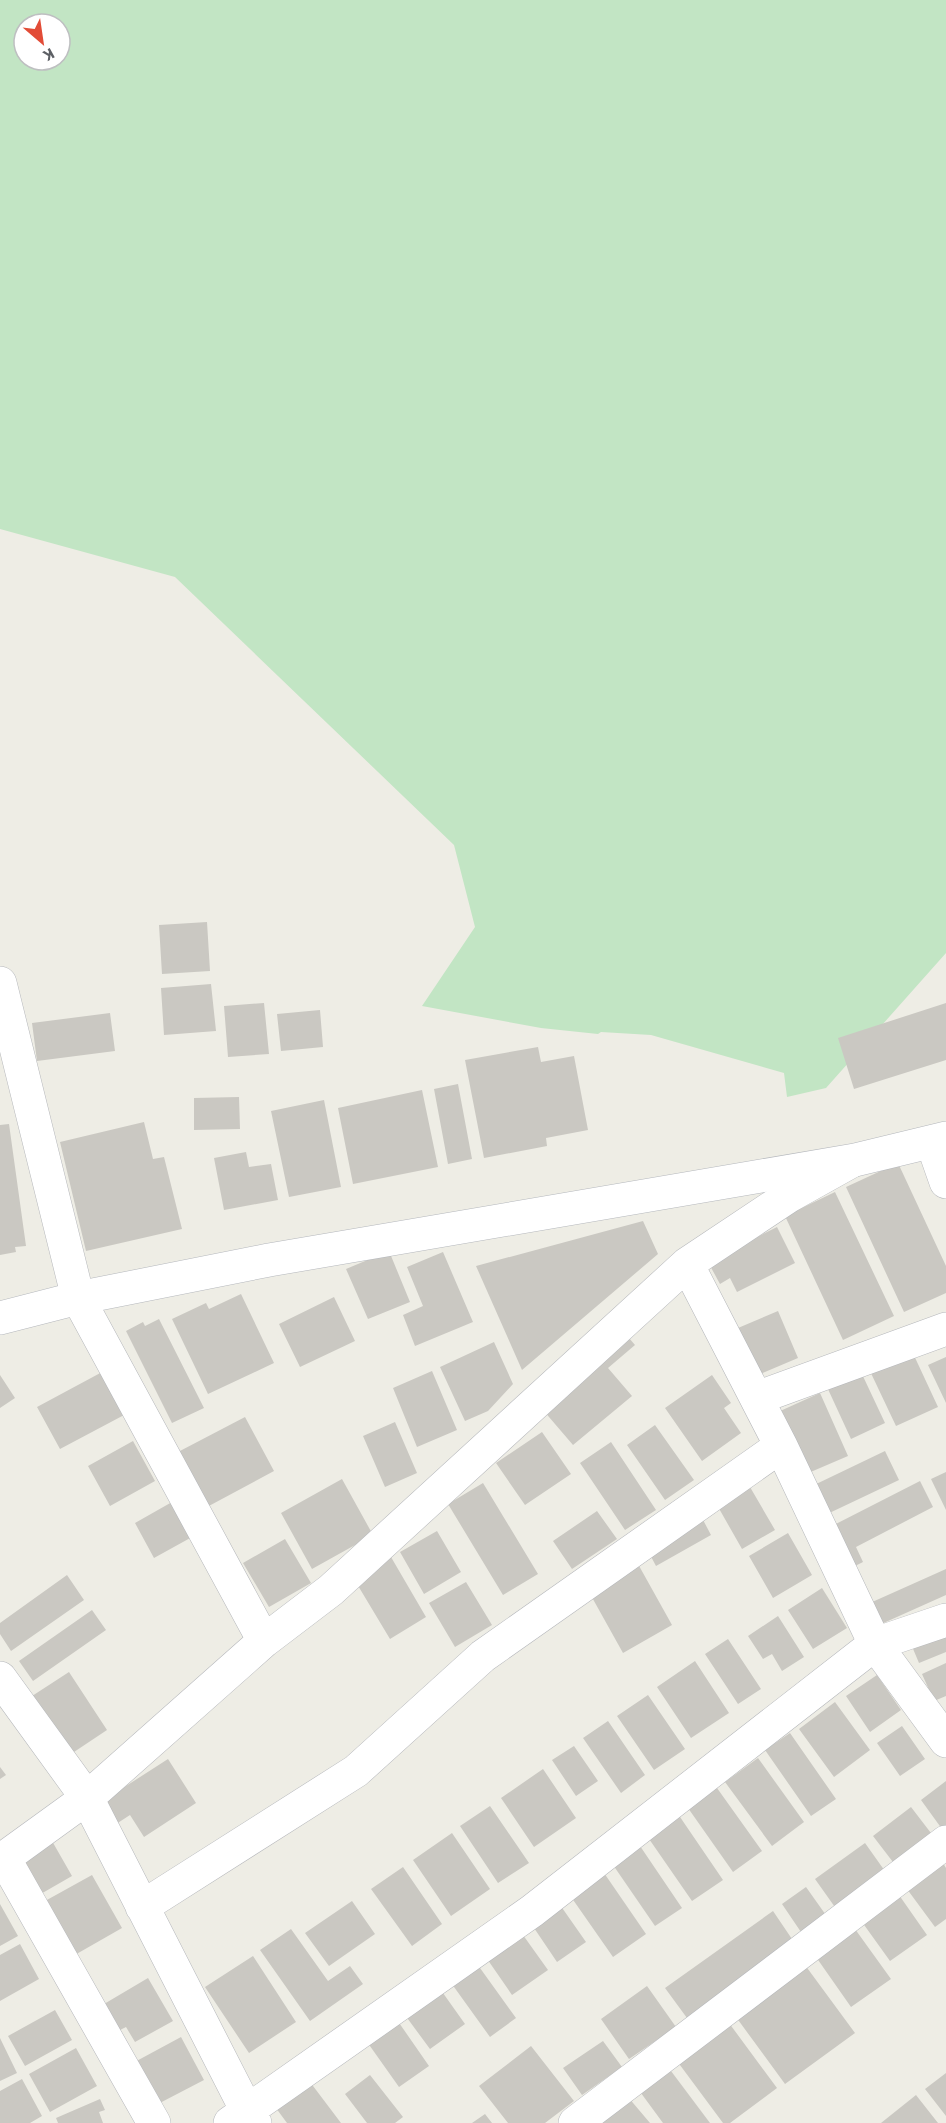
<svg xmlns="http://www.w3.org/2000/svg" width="946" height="2123" viewBox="0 0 946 2123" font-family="'Source Sans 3',sans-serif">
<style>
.green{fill:#c2e5c4;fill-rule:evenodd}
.building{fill:#cac8c2}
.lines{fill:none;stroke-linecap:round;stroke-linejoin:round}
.street-casing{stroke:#b5b7bb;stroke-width:34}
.secondary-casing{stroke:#b4b7bc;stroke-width:34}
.street{stroke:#fff;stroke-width:33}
.secondary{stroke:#fff;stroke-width:33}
</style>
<rect width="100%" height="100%" fill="#eeede5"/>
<path class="green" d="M 0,0 L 946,0 L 946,953 L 826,1088 L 787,1097 L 784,1073 L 651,1035 L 601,1032 L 598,1034 L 541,1028 L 422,1006 L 475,927 L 454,845 L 175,577 L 0,529 ZM 24,24 L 60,24 L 60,60 L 24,60 Z"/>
<path class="building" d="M 207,922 L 210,971 L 162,974 L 159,925 Z
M 211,984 L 216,1031 L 164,1035 L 161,988 Z
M 264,1003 L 269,1054 L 228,1057 L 224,1006 Z
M 946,1003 L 946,1060 L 854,1089 L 838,1038 Z
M 320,1010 L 323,1047 L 281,1051 L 277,1014 Z
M 110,1013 L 115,1051 L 37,1061 L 32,1023 Z
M 538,1047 L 541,1062 L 574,1056 L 588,1130 L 546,1138 L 547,1146 L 484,1158 L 465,1060 Z
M 458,1084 L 472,1159 L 448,1164 L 434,1089 Z
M 422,1090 L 438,1167 L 353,1184 L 338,1108 Z
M 239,1097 L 240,1129 L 194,1130 L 194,1098 Z
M 324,1100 L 341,1187 L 289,1197 L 271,1111 Z
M 144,1122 L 153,1159 L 164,1157 L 182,1229 L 86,1251 L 60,1142 Z
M 9,1124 L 26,1246 L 15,1247 L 16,1252 L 0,1255 L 0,1125 Z
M 246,1152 L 249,1167 L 271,1164 L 278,1200 L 224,1210 L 214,1158 Z
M 898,1163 L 946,1266 L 946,1293 L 904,1312 L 846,1187 Z
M 835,1192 L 894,1316 L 843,1340 L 785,1216 Z
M 643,1221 L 658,1254 L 522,1370 L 476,1266 Z
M 777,1227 L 795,1263 L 737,1292 L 730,1278 L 720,1284 L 708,1262 Z
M 389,1251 L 410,1302 L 368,1319 L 346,1269 Z
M 443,1252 L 473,1322 L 415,1346 L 403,1315 L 423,1306 L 407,1267 Z
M 241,1294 L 274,1363 L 208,1394 L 172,1319 L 206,1303 L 209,1309 Z
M 334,1297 L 355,1341 L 300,1367 L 279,1324 Z
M 778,1311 L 798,1358 L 758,1375 L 738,1328 Z
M 159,1319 L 204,1408 L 172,1423 L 126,1331 L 143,1322 L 145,1326 Z
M 629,1338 L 635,1345 L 608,1368 L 632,1396 L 573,1445 L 543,1410 Z
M 494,1342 L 513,1384 L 488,1411 L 465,1421 L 440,1367 Z
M 911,1349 L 938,1407 L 896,1426 L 869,1369 Z
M 946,1357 L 946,1403 L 928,1365 Z
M 104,1371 L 126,1414 L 60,1449 L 37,1407 Z
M 432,1371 L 457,1430 L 417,1447 L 393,1388 Z
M 861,1372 L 885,1423 L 851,1439 L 827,1387 Z
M 0,1375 L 15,1398 L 0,1408 Z
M 712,1375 L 731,1403 L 724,1408 L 741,1433 L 702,1461 L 665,1408 Z
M 820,1393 L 848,1456 L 806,1474 L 778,1412 Z
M 245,1417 L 274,1471 L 207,1507 L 178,1452 Z
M 395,1422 L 417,1473 L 385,1487 L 363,1436 Z
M 655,1425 L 694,1480 L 665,1500 L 627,1445 Z
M 542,1432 L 571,1474 L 525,1505 L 496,1463 Z
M 133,1441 L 155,1481 L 110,1506 L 88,1466 Z
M 611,1442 L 656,1510 L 625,1530 L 580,1463 Z
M 885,1451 L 899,1480 L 823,1516 L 810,1487 Z
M 946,1472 L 946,1510 L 931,1479 Z
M 342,1479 L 373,1535 L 312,1569 L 281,1513 Z
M 920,1481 L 933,1507 L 856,1547 L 863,1562 L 849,1569 L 828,1528 Z
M 483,1483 L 538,1574 L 503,1595 L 448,1504 Z
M 750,1487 L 775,1530 L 742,1549 L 717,1505 Z
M 172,1502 L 192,1537 L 154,1558 L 135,1523 Z
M 597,1511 L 617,1539 L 572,1569 L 553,1541 Z
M 702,1518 L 711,1535 L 656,1566 L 647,1549 Z
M 437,1531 L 461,1572 L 424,1594 L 400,1552 Z
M 788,1533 L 812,1575 L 773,1598 L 749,1556 Z
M 285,1539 L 311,1583 L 269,1607 L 243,1563 Z
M 391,1557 L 426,1617 L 390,1639 L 354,1579 Z
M 638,1564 L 672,1625 L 623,1653 L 589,1592 Z
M 946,1569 L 946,1595 L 879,1625 L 870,1603 Z
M 67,1575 L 84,1600 L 11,1651 L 0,1634 L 0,1623 Z
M 466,1582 L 492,1625 L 455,1647 L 429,1603 Z
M 822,1588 L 847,1628 L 813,1649 L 788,1610 Z
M 92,1610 L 106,1630 L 33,1681 L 19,1661 Z
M 778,1616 L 804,1657 L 782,1671 L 772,1654 L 763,1659 L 748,1636 Z
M 946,1628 L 946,1652 L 919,1663 L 911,1644 Z
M 728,1639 L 761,1689 L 738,1704 L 705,1654 Z
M 695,1661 L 729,1713 L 691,1738 L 657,1687 Z
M 946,1663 L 946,1696 L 934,1701 L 922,1674 Z
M 69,1672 L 107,1730 L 68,1756 L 29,1698 Z
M 877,1675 L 901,1710 L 870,1732 L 846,1696 Z
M 648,1695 L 685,1749 L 654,1770 L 617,1716 Z
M 835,1702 L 870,1750 L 834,1777 L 799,1729 Z
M 608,1721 L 645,1775 L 621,1793 L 583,1738 Z
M 902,1726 L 925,1759 L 900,1776 L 877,1743 Z
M 790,1733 L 836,1799 L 811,1816 L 765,1750 Z
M 574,1746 L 598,1781 L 576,1796 L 552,1760 Z
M 758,1758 L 804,1822 L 772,1846 L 725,1782 Z
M 168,1759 L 196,1803 L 144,1837 L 130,1815 L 110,1828 L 95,1806 Z
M 0,1767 L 6,1775 L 0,1779 Z
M 543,1769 L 576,1818 L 534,1847 L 501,1798 Z
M 946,1781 L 946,1826 L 942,1829 L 921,1800 Z
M 717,1788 L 762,1851 L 733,1872 L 688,1808 Z
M 490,1806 L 529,1863 L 498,1883 L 460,1826 Z
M 911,1807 L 934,1837 L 896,1866 L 873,1836 Z
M 678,1814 L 723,1880 L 692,1901 L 647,1836 Z
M 452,1833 L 490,1889 L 451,1916 L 413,1860 Z
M 48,1834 L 72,1876 L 32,1899 L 8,1857 Z
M 638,1843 L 682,1908 L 655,1926 L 611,1862 Z
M 865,1843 L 887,1874 L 837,1910 L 815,1879 Z
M 943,1863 L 946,1868 L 946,1919 L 935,1927 L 907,1889 Z
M 403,1867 L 442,1924 L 412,1946 L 371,1889 Z
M 602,1870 L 646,1934 L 613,1957 L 569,1894 Z
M 92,1875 L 122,1928 L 66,1960 L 36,1906 Z
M 806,1887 L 828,1918 L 803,1935 L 782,1904 Z
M 899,1895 L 927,1935 L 890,1961 L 862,1922 Z
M 352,1901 L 375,1934 L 329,1966 L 305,1933 Z
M 558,1902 L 586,1942 L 557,1962 L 530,1922 Z
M 0,1904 L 18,1936 L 0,1946 Z
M 773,1911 L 794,1942 L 687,2018 L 665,1988 Z
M 518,1928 L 548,1970 L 512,1995 L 483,1953 Z
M 291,1929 L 328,1981 L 350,1966 L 363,1984 L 310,2021 L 260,1950 Z
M 855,1929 L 891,1979 L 851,2007 L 816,1957 Z
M 20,1944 L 39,1979 L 0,2001 L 0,1955 Z
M 253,1956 L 296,2022 L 249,2053 L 205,1987 Z
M 475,1961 L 516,2018 L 490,2037 L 449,1980 Z
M 805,1965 L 855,2033 L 785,2084 L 736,2017 Z
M 148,1978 L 173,2021 L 135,2042 L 126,2027 L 114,2033 L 99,2007 Z
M 438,1986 L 465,2024 L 430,2049 L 402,2011 Z
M 647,1986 L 676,2027 L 629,2059 L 601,2019 Z
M 55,2010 L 72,2040 L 25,2066 L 8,2036 Z
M 395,2017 L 429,2066 L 399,2087 L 365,2039 Z
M 729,2023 L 777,2088 L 730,2123 L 723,2123 L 677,2061 Z
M 181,2037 L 204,2080 L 154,2106 L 131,2064 Z
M 0,2038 L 17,2073 L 0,2081 Z
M 603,2041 L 622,2067 L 582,2095 L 563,2068 Z
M 531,2046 L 574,2101 L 545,2123 L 508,2123 L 479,2086 Z
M 76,2048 L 97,2086 L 50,2112 L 29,2074 Z
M 668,2067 L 710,2123 L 663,2123 L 638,2089 Z
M 946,2073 L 946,2116 L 925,2089 Z
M 370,2075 L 403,2117 L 395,2123 L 367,2123 L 345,2094 Z
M 307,2078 L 341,2123 L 287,2123 L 273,2104 Z
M 22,2079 L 42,2116 L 30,2123 L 0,2123 L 0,2091 Z
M 916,2095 L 938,2123 L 881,2123 Z
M 628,2097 L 650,2123 L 596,2123 Z
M 100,2099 L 105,2110 L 99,2112 L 103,2123 L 58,2123 L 56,2118 Z
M 485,2114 L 492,2123 L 472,2123 Z"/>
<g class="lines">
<g class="street-casing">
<path id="street" d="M 0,983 L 78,1298 L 264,1641
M 932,1142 L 946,1182
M 687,1264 L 781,1446 L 875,1644 L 946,1741
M 757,1398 L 946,1329
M 0,1678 L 87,1798 L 247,2111 L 255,2123
M 4,1858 L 154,2123
M 0,1861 L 87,1798 L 264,1641 L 331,1590 L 687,1264 L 789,1196 L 850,1162
M 142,1907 L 356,1771 L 483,1656 L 781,1446
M 230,2123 L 532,1911 L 875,1644 L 946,1620
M 575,2123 L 946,1842"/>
</g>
<g class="secondary-casing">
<path id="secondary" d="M 0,1318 L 78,1298 L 269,1260 L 855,1160 L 946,1138"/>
</g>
<use href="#street" class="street"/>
<use href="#secondary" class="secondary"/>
</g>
<g transform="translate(42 42) rotate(151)"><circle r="28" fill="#ffffff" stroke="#bebfc1" stroke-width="1.5"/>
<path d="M0-4.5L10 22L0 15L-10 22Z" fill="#e24c37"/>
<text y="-9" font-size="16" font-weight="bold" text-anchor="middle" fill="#5d6065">K</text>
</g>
</svg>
